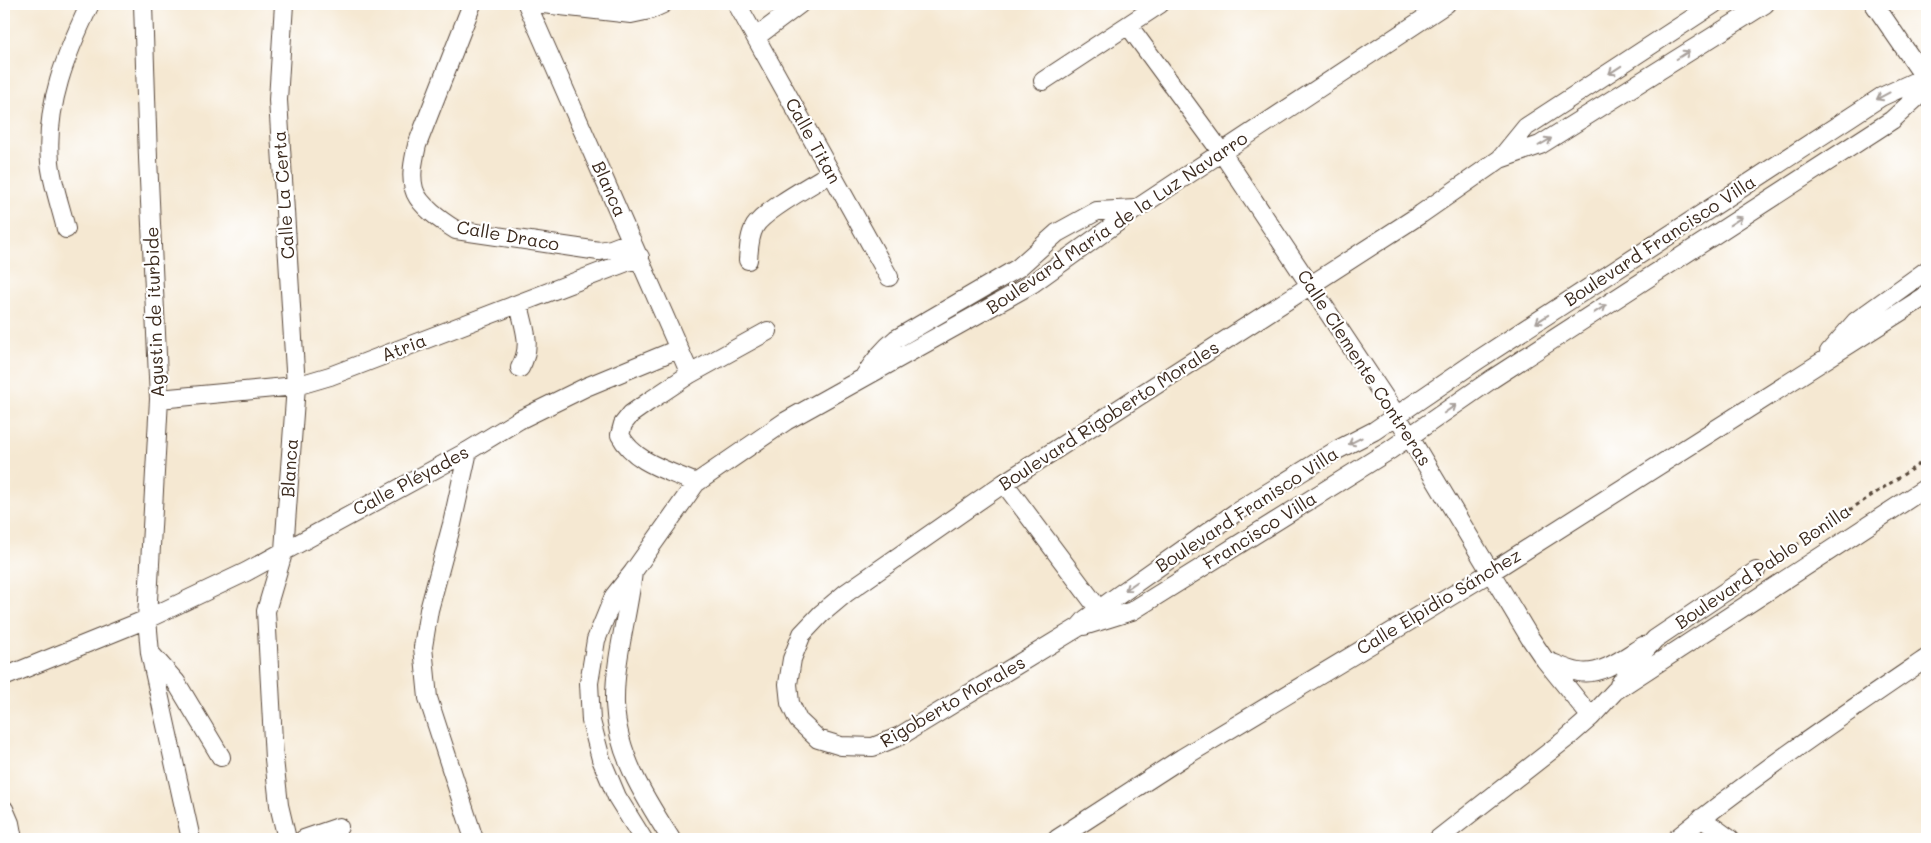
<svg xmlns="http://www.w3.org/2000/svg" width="1931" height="843" viewBox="0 0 1931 843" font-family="Mali,sans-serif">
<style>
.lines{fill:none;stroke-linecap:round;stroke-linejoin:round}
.minor-casing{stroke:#574639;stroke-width:20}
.path{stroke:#574639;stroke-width:3;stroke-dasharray:4 4;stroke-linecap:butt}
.minor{stroke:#fff;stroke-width:18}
.oneway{stroke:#a79f9a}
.labels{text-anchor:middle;stroke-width:4.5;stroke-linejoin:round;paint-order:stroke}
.street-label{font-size:18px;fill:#3b2a1e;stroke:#fff}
</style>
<rect width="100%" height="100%" fill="#fff"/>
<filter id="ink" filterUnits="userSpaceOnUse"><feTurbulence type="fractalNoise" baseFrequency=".02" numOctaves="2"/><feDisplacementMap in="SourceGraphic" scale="10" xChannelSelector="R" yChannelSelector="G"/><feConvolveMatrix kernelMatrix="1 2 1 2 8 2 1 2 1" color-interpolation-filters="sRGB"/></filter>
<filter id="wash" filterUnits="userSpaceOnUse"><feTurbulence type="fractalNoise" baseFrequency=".0096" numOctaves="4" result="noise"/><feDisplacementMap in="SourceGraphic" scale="20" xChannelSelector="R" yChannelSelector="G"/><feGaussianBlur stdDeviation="1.12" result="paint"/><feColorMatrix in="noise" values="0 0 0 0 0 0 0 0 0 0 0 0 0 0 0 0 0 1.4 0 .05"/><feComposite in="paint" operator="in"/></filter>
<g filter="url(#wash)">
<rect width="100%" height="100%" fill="#f5e8d2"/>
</g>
<g filter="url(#ink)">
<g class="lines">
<g class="minor-casing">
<path id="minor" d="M 143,4 L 148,158 L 159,399 L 147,619 L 150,653 L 191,839
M 284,4 L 278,100 L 296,386 L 284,550 L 266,611 L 274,759 L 279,805 L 287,839
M 472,4 L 417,145 C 414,159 410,175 414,189 C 418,205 443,222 456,230 L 599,251 L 611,249 L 632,241
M 527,4 L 690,374
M 543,4 L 631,14 L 650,10 L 663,4
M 737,4 L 889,277
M 1714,4 L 1526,127 L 1500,159 L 1421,214 L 1004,483 L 846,593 L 821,614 L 802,634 L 792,659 L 788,684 L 790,703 L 798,720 L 818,739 L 841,746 L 873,747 L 900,736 L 1079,627 L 1086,619 L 1116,597 L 1235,513 L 1337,450 L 1374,431 L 1478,360 L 1881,97 L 1927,76
M 1874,4 L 1927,81
M 1128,25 L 1222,153 L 1397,416 L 1530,638 L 1545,660 L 1591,717
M 756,37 L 800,4
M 1043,81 L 1160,4
M 1500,159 L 1540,145 L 1765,4
M 66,229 C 61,208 52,183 50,162 C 45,105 66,54 90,4
M 748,260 C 749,249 749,236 755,226 C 765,210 813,184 831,173
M 519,304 C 524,329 533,345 520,368
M 1829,352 L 1856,321 L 1927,270
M 863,378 C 873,362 882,350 896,339 L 1018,268 L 1057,233 L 1097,211 L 1136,209
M 159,399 L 296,386 L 330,376 L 640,257
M 468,451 L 452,524 L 429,610 L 423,647 L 428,698 L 474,839
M 696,483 C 670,471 634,463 620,435 L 623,424 L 631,414 L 648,402 L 690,374 L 768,331
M 1004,483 L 1106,619
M 633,572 C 628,616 614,660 615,704 C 617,755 645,798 671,839
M 1084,626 L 1132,611 L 1390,450 L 1492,379 L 1892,120 L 1927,88
M 152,655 L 176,682 L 221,757
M 1545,660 C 1556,664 1567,670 1579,672 C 1601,676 1625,657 1643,646
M 4,677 L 147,619 L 246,572 L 468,451 L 519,420 L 586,387 L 678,349
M 1619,685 L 1637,659 L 1655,639 L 1756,571
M 4,809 L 10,823 L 13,839
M 1701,818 L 1730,839
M 304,839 L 339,827
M 643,839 L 617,797 L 601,759 L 591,721 L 589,683 L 596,640 L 614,596 L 633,572 L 696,483 L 786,421 L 1032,284 L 1136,209 L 1446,4
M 1057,839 L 1182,758 L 1491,572 L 1927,295
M 1438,839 L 1567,738 L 1591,717 L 1615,691 L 1927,487
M 1676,839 C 1756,774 1842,716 1927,658"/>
</g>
<path class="path" d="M 1769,563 L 1927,459"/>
<use href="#minor" class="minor"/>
</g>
<defs><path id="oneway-shaft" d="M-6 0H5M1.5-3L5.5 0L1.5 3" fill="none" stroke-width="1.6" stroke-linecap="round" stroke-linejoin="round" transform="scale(1.25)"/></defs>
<g class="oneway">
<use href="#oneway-shaft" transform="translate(1683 55) rotate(-32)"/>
<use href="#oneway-shaft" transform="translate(1615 70) rotate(147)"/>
<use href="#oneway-shaft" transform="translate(1883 96) rotate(152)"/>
<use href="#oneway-shaft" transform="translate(1545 142) rotate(-30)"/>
<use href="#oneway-shaft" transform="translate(1736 221) rotate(-33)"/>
<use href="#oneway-shaft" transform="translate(1600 309) rotate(-33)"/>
<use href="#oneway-shaft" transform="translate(1542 319) rotate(147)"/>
<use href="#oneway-shaft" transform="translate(1450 409) rotate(-35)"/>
<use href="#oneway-shaft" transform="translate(1355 441) rotate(153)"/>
<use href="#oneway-shaft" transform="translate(1131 586) rotate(145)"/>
</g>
</g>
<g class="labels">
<g class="street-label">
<text transform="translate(813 141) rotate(61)" y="6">Calle Titan</text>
<text transform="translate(609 189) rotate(66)" y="6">Blanca</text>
<text transform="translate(284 195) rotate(-94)" y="6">Calle La Certa</text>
<text transform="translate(1117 223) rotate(-34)" y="6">Boulevard María de la Luz Navarro</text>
<text transform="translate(508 236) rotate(10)" y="6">Calle Draco</text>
<text transform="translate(1660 241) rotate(-33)" y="6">Boulevard Francisco Villa</text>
<text transform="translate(155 312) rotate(-92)" y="6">Agustin de iturbide</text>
<text transform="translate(404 348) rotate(-21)" y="6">Atria</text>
<text transform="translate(1364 368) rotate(57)" y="6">Calle Clemente Contreras</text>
<text transform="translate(1109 416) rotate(-33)" y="6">Boulevard Rigoberto Morales</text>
<text transform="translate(290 468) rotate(-86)" y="6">Blanca</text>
<text transform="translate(411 481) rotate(-28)" y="6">Calle Pléyades</text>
<text transform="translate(1247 510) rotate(-33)" y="6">Boulevard Franisco Villa</text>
<text transform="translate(1260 531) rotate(-32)" y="6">Francisco Villa</text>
<text transform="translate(1763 567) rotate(-34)" y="6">Boulevard Pablo Bonilla</text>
<text transform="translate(1439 602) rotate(-31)" y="6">Calle Elpidio Sánchez</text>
<text transform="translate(953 702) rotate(-30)" y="6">Rigoberto Morales</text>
</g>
</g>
<rect width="1931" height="843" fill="none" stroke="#fff" stroke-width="20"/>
</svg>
